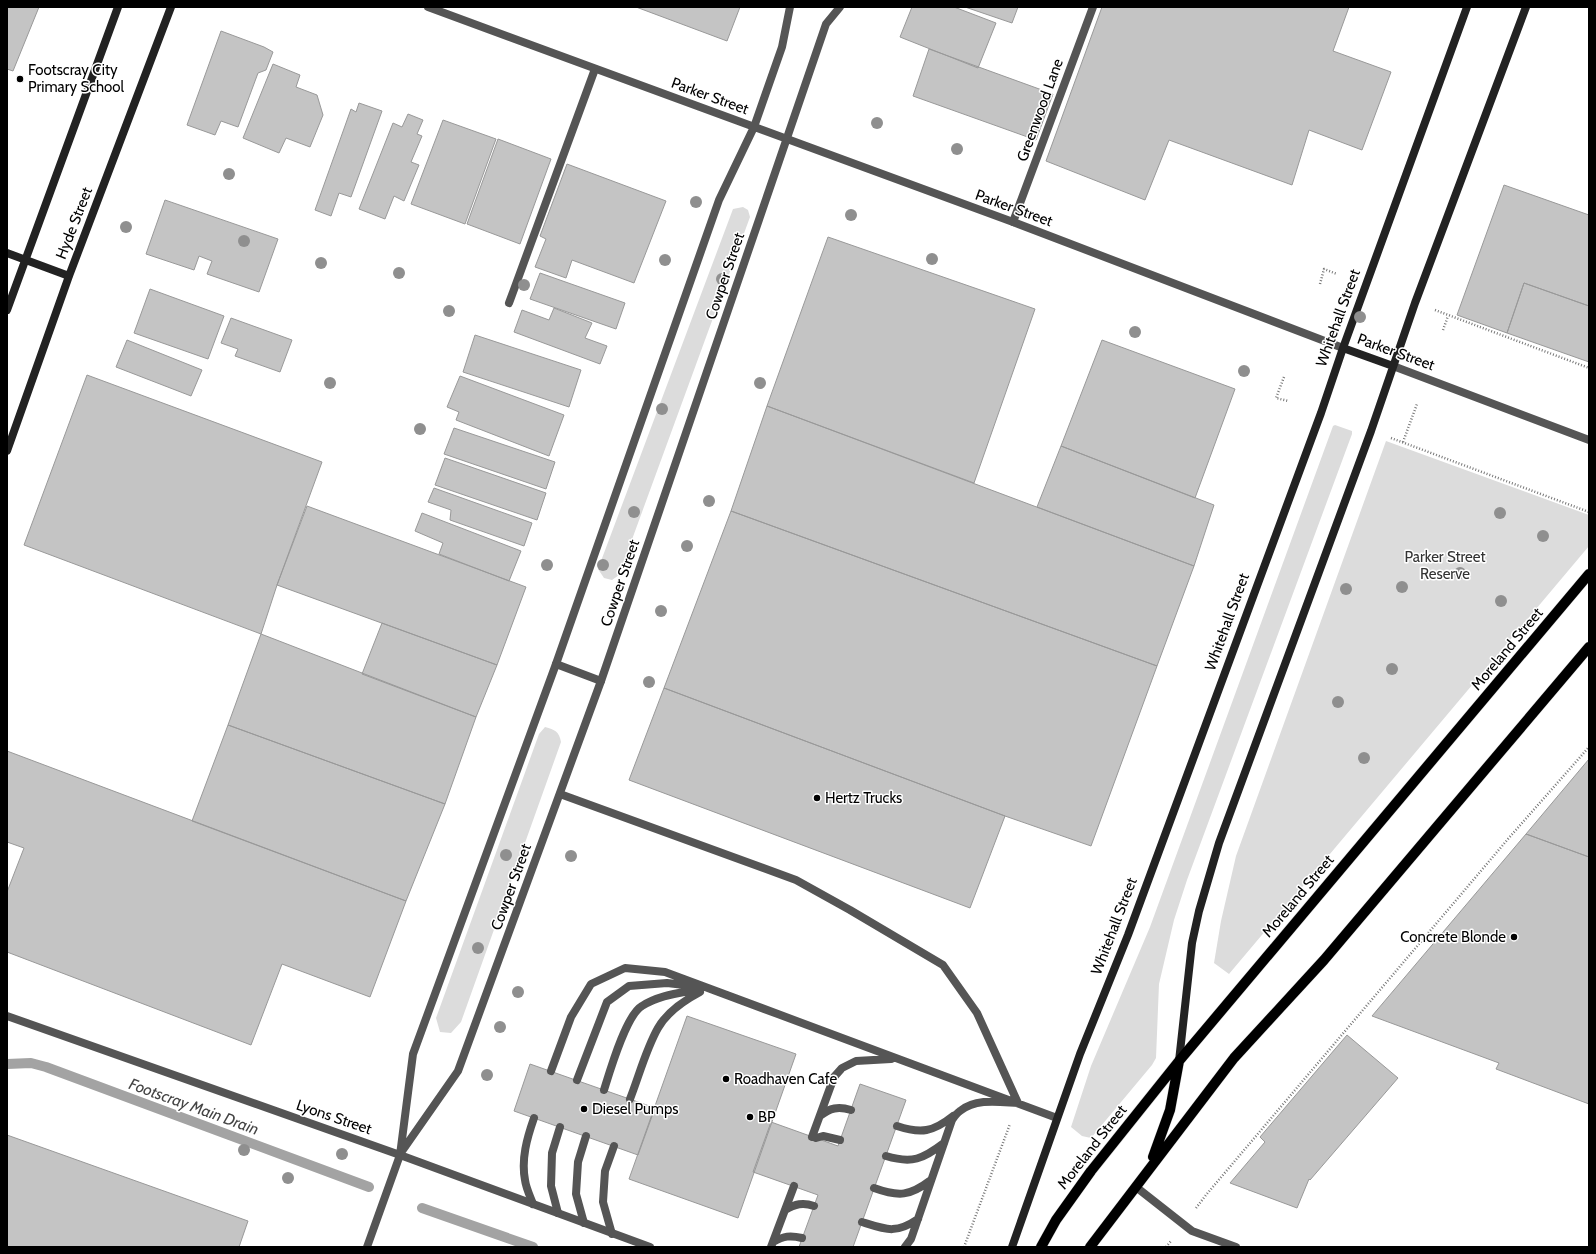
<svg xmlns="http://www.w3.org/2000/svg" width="1596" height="1254" viewBox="0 0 1596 1254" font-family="Cabin,sans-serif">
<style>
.green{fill:#dcdcdc}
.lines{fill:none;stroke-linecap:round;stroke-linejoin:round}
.stream{stroke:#a3a3a3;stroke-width:10}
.building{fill:#c4c4c4;stroke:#999}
.primary-casing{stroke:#dbdbdb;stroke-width:11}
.path{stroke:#777;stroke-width:2.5;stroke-dasharray:1 2;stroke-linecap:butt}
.lane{stroke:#555;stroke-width:8}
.street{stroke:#555;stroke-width:8}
.secondary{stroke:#222;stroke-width:8}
.primary{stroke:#000;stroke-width:10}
.tree{fill:#8f8f8f}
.poi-dot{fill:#000;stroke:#fff;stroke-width:1.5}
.labels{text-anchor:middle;stroke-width:3;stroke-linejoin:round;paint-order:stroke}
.poi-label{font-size:15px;fill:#000;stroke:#fff;text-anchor:start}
.street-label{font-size:15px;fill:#000;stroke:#fff}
.park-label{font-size:15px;fill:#333;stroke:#fff}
.water-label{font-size:16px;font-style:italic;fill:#444;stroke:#fff}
</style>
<rect width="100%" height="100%" fill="#fff"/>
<path class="green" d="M 743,207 L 748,210 L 750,217 L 619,575 L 612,580 L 604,578 L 598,569 L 733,209 Z
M 1335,425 L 1352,431 L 1352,434 L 1187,880 L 1174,920 L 1159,984 L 1156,1058 L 1152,1065 L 1091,1138 L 1082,1136 L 1071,1127 L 1091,1066 L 1150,927 L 1333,426 Z
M 1386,441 L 1589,515 L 1589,546 L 1229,974 L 1214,963 L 1221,921 L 1236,856 Z
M 545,727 C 555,730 559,731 561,742 L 461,1022 L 451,1033 L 440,1032 L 436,1018 L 539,734 Z"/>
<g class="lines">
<path class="stream" d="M 7,1064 L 31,1063 L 46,1067 L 369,1187
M 422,1208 L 533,1247"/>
</g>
<path class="building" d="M 7,7 L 39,7 L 13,71 L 7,69 Z
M 636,7 L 740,7 L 727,41 Z
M 912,7 L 954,7 L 996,23 L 978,68 L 900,37 Z
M 965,7 L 1018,7 L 1012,23 Z
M 1102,7 L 1349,7 L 1333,51 L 1391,72 L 1362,150 L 1309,130 L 1292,185 L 1169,140 L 1145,200 L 1046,161 Z
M 221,31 L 264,47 L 273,52 L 266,70 L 258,73 L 238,127 L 221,121 L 215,135 L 187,125 Z
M 929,49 L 1053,94 L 1036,140 L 913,96 Z
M 273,64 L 300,75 L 296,87 L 317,95 L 323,115 L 310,147 L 286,138 L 279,153 L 243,138 Z
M 359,103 L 382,111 L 351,197 L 339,193 L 331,216 L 315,210 L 351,109 L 356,112 Z
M 408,114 L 423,120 L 417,134 L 422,136 L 411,162 L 419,165 L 404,201 L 394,196 L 385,219 L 359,209 L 393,123 L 402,127 Z
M 443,120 L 496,139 L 465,224 L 411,204 Z
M 498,139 L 551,159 L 520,244 L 467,224 Z
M 567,164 L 666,201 L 634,283 L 572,260 L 566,278 L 535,267 L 546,239 L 540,236 Z
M 1504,185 L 1589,215 L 1589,306 L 1524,283 L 1507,333 L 1457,315 Z
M 165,200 L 278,239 L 259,292 L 207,274 L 212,261 L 199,256 L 194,270 L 146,254 Z
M 828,237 L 1035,309 L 974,483 L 767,406 Z
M 540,273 L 625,303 L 616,329 L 530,299 Z
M 1524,283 L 1589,306 L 1589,362 L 1507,333 Z
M 150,289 L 224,316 L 208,359 L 134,333 Z
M 554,308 L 592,323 L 585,338 L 607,346 L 600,364 L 514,332 L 522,310 L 549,320 Z
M 231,318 L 292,340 L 280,372 L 235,356 L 238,349 L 221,343 Z
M 475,335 L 581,370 L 569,407 L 463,372 Z
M 127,340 L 202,370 L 191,396 L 116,367 Z
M 1102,340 L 1235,389 L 1195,498 L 1061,446 Z
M 87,375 L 322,462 L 277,585 L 261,634 L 24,545 Z
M 460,376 L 564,415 L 549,456 L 456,420 L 459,412 L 447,407 Z
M 767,406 L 1194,566 L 1157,666 L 731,511 Z
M 454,428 L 555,462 L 546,489 L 444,454 Z
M 1061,446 L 1214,505 L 1194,566 L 1037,507 Z
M 445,458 L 546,493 L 537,520 L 435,485 Z
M 434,488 L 532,523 L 524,546 L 450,520 L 451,510 L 428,502 Z
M 307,506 L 526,587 L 497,665 L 277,585 Z
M 731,511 L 1157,666 L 1091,846 L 1005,816 L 664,688 Z
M 422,513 L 521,551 L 509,581 L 439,554 L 443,543 L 415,531 Z
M 382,623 L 497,665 L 476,717 L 362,674 Z
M 261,634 L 476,717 L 445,804 L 228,725 Z
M 664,688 L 1005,816 L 970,908 L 629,780 Z
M 228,725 L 445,804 L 406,901 L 192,821 Z
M 7,751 L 406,901 L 370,997 L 282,964 L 251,1045 L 7,952 L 7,892 L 24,848 L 7,842 Z
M 1589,759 L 1589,857 L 1526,834 Z
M 1526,834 L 1589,857 L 1589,1104 L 1496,1069 L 1499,1063 L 1372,1016 Z
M 687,1016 L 796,1054 L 738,1218 L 629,1179 Z
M 1347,1035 L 1398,1078 L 1310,1180 L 1309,1179 L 1297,1208 L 1230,1183 L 1265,1142 L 1260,1137 Z
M 530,1064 L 655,1108 L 638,1155 L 514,1111 Z
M 860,1084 L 906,1100 L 853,1247 L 799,1247 L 818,1195 L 753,1172 L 771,1122 L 838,1146 Z
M 7,1135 L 248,1221 L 239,1247 L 7,1247 Z"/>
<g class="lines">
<g class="primary-casing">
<path id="primary" d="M 1153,1157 L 1170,1110 L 1179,1061
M 1041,1247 L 1056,1220 L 1091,1171 L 1179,1061 L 1589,574
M 1090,1247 L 1234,1058 L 1324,960 L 1589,647"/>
</g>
<path class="path" d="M 1320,284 L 1324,269 L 1337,274
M 1435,310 L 1589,368
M 1443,330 L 1448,316
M 1284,377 L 1276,398 L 1288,401
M 1391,438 L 1589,512
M 1403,442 L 1417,404
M 1196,1208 L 1206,1195 L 1508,839 L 1589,747
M 964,1247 L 1010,1124
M 1166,1247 L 1171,1241"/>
<path class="lane" d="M 1013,222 L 1093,7
M 509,303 L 595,69
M 556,664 L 601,681
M 560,794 L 796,880 L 850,910 L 943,965 L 977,1013 L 1018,1103 C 999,1102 976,1098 960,1111 C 957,1113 954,1117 952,1120 L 911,1239 L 905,1247
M 551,1071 L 571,1017 L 591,984 L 625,968 L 665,972 L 1057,1118
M 577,1080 L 607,1002 L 629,986 L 667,983 L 693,986
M 604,1090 C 610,1071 626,1015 642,1006 C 659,995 680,993 699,989
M 630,1099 C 639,1076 646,1049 658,1028 C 667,1012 685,1000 700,992
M 820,1116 C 830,1108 838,1106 851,1110
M 897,1126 C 921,1134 933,1132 953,1116
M 812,1137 L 834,1077 L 842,1068 L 856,1061 L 891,1059
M 816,1138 L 823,1136 L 840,1140
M 886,1156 C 912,1164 923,1159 944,1143
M 1136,1187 L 1192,1231 L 1236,1247
M 874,1188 C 899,1197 910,1196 931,1180
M 533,1204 C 530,1196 526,1188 525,1180 C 521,1159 527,1138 534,1118
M 785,1210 C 795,1204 803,1202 814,1206
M 558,1213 L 551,1186 L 552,1153 L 560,1127
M 862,1222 C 887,1230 896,1234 918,1219
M 584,1223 L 576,1194 L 578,1162 L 586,1136
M 612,1234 L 603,1202 L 605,1171 L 614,1146
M 773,1242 C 784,1236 790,1235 802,1238
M 771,1247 L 794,1186"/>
<path class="street" d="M 428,7 L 1013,222 L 1343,348
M 1393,366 L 1589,440
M 7,1016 L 400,1155 L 650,1247
M 400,1154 L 458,1071 L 601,681 L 826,24 L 840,7
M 367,1247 L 400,1155 L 413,1054 L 556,664 L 719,200 L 754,127 L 782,47 L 790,7"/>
<path class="secondary" d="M 7,253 L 69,276
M 7,310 L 118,7
M 1343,348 L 1393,366
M 7,451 L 69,276 L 171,7
M 1179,1061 L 1192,943 L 1199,911 L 1219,843 L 1371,431 L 1415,303 L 1526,7
M 1012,1247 L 1080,1054 L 1128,935 L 1321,413 L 1343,348 L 1467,7"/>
<use href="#primary" class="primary"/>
</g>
<g class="tree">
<circle cx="877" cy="123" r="6"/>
<circle cx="957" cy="149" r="6"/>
<circle cx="229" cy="174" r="6"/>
<circle cx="696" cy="202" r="6"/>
<circle cx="851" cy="215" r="6"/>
<circle cx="126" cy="227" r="6"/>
<circle cx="244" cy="241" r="6"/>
<circle cx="932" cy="259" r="6"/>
<circle cx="665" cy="260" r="6"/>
<circle cx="321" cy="263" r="6"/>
<circle cx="399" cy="273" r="6"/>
<circle cx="722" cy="279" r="6"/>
<circle cx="524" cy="285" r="6"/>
<circle cx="449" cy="311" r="6"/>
<circle cx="1360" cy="317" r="6"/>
<circle cx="1135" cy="332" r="6"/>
<circle cx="1244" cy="371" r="6"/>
<circle cx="330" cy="383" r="6"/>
<circle cx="760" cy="383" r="6"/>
<circle cx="662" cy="409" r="6"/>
<circle cx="420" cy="429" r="6"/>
<circle cx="709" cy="501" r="6"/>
<circle cx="634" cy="512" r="6"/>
<circle cx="1500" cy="513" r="6"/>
<circle cx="1543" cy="536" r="6"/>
<circle cx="687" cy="546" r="6"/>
<circle cx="547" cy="565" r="6"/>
<circle cx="603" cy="565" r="6"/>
<circle cx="1460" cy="573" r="6"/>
<circle cx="1402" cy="587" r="6"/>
<circle cx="1346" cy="589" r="6"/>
<circle cx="1501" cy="601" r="6"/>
<circle cx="661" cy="611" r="6"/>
<circle cx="1392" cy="669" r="6"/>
<circle cx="649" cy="682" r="6"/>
<circle cx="1338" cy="702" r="6"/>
<circle cx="1364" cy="758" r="6"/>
<circle cx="506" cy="855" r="6"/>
<circle cx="571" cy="856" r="6"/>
<circle cx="478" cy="948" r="6"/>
<circle cx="518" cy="992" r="6"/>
<circle cx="500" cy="1027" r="6"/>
<circle cx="487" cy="1075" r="6"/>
<circle cx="244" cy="1150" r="6"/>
<circle cx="342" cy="1154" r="6"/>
<circle cx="288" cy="1178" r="6"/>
</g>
<g class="poi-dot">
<circle cx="20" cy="79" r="4"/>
<circle cx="817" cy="798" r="4"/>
<circle cx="1514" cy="937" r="4"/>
<circle cx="726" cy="1079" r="4"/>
<circle cx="584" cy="1109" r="4"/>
<circle cx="750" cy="1117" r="4"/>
</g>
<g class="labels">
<g class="poi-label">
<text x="28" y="75">Footscray City<tspan x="28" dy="17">Primary School</tspan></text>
<text x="825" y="803">Hertz Trucks</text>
<text x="1506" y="942" text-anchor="end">Concrete Blonde</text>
<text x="734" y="1084">Roadhaven Cafe</text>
<text x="592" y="1114">Diesel Pumps</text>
<text x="758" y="1122">BP</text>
</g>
<g class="street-label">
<text transform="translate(710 96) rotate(20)" y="5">Parker Street</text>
<text transform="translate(1040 110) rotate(-70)" y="5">Greenwood Lane</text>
<text transform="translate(1014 208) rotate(20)" y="5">Parker Street</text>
<text transform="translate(74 223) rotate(-69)" y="5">Hyde Street</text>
<text transform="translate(725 276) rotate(-71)" y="5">Cowper Street</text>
<text transform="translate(1338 318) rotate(-70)" y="5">Whitehall Street</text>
<text transform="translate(1396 352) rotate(20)" y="5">Parker Street</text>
<text transform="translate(620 583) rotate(-71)" y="5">Cowper Street</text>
<text transform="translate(1227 622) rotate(-70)" y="5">Whitehall Street</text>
<text transform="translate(1507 649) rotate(-50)" y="5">Moreland Street</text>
<text transform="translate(511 887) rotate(-70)" y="5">Cowper Street</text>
<text transform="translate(1298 896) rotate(-50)" y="5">Moreland Street</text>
<text transform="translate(1114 926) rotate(-69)" y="5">Whitehall Street</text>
<text transform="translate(334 1117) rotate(19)" y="5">Lyons Street</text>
<text transform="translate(1092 1147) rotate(-52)" y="5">Moreland Street</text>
</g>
<g class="park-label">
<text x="1445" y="562">Parker Street<tspan x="1445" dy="17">Reserve</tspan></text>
</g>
<g class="water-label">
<text transform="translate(194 1106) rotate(20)" y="6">Footscray Main Drain</text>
</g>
</g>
<rect width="1596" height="1254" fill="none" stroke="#000000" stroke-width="16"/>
</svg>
